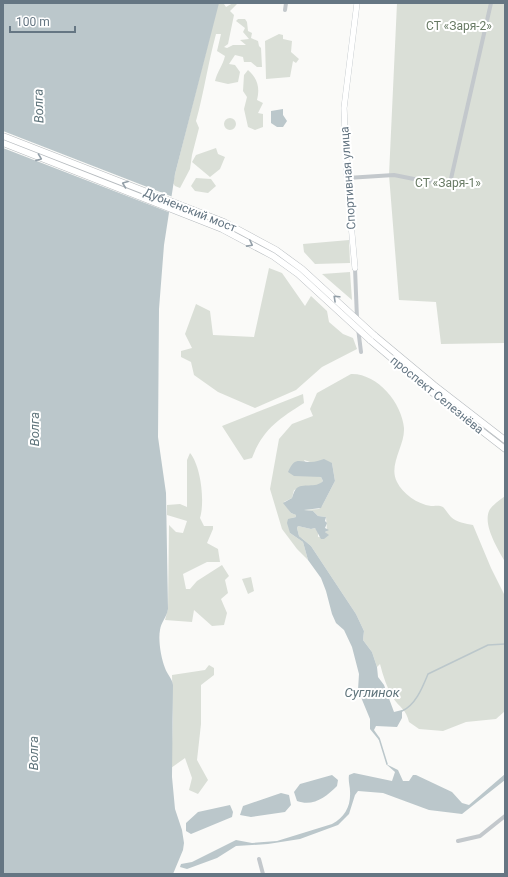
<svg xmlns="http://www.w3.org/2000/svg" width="508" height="877" viewBox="0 0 508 877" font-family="Roboto,sans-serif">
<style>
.green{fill:#dadfd7}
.water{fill:#bbc7cb}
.pier{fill:#fafaf8}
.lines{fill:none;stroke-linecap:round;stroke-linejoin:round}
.stream{stroke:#bbc7cb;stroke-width:1.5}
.secondary-casing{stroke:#b3babf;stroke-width:6}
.primary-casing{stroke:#b5babe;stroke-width:7}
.street{stroke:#c3c8cc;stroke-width:4}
.secondary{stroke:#fff;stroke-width:5.5}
.primary{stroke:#fff;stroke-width:6}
.primary-bridge-casing{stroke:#b5babe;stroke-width:7;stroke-linecap:butt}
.primary-bridge{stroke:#fff;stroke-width:6}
.oneway{stroke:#939fa8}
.labels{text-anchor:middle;stroke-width:4;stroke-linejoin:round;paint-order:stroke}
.park-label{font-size:12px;fill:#687a64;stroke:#fff}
.street-label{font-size:12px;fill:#657683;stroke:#fff}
.water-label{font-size:13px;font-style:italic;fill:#60757c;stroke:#fff}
</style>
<rect width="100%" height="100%" fill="#fafaf8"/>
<path class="green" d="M 233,3 L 237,4 L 230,11 L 234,15 L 228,44 L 224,47 L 227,48 L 233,45 L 246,45 L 240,40 L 249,39 L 243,32 L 245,28 L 236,21 L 238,19 L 245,19 L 247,22 L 248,31 L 252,33 L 251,38 L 258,41 L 259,46 L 261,48 L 262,67 L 257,67 L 251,62 L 244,62 L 243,57 L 235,55 L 229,64 L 235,65 L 240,72 L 238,82 L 228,84 L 215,81 C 217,72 223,65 225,56 L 217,51 L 221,34 L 216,34 C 208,63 204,92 196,121 L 199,128 L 192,155 L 190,169 L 180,188 L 175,186 L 173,183 L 175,174 L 218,4 L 224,4 L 226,7 Z
M 397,3 L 505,3 L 505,343 L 441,344 L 436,302 L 399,300 L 389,175 Z
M 279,34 L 283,35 L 283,39 L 292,41 L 291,52 L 299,59 L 296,63 L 293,61 L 290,77 L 266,79 L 265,41 Z
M 248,70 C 258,79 260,88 257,100 L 263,103 L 258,113 L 263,114 L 263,127 L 255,130 L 248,127 L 244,109 L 247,97 L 243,91 L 244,75 Z
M224 124a6 6 0 1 1 12 0a6 6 0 1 1-12 0Z
M 216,148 L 218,154 L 225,157 L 220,169 L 210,177 L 192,162 L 196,155 Z
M 196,178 L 211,179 L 216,186 L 208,193 L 195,191 L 191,186 Z
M 349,240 L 350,263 L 315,264 L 304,252 L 303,244 Z
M 269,268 L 282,273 L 305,306 L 311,296 L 327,311 L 329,322 L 343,334 L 353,338 L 357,349 L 322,367 L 296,390 L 255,408 L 218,392 L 194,375 L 191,362 L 181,357 L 181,351 L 192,348 L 185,334 L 196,304 L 210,311 L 213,335 L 254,337 Z
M 350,272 L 352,300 L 322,274 Z
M 351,374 C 377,373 402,403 404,428 C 405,446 388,465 397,482 C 403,494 417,504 431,506 C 434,506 440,505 443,507 C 446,510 448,514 451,517 C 456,522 466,524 473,525 L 491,568 L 505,596 L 505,711 L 496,719 L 466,722 L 443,731 L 419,729 L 409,722 C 406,709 400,708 393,698 C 387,688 383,676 380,664 L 377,667 L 372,652 L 363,640 L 364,631 L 356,614 L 311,546 L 299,536 L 297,528 L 298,526 L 311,529 L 315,528 L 318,531 L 318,537 L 328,535 L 325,532 L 327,531 L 326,517 L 318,516 L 313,511 L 304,510 L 319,509 L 322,506 L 335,481 L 332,463 L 310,462 L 304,460 L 312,475 L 321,477 L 323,481 L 319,485 L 294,490 L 292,498 L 284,502 L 291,513 L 296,515 L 296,517 L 292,518 L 290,533 L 303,542 L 308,560 L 297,549 L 282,529 L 270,489 L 279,439 L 292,424 L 313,416 L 310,409 L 317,393 Z
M 303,394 L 304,403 C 279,419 263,429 252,458 L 244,460 L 222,426 Z
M 190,453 C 201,466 205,502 200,518 L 204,526 L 213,526 L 213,529 L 207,543 L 218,549 L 220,562 L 207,562 L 183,574 L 186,589 L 190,589 L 197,581 L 222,565 L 229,576 L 225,580 L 228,593 L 221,599 L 227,613 L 224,625 L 212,626 L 194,610 L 192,622 L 165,620 L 168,609 L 169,525 L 176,532 L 183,533 L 187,521 L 167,515 L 167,505 L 180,504 L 187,507 L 187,460 Z
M 505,496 L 505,562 C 498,549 483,526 489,511 C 491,506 500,500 505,496 Z
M 251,577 L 254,591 L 248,594 L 242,579 Z
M 209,665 L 214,668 L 214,675 L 201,685 L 201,724 L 197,760 L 208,780 L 198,794 L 189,790 L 192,778 L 185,758 L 171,768 L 173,719 L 172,675 L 205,670 Z"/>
<path class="water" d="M 3,3 L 219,3 L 175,174 L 164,245 L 159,309 L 158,437 L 166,493 L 168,609 C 167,617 161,622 160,630 C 158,640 161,658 165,668 C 167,674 172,678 173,685 L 172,777 L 175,809 L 182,830 L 184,843 L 183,850 L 173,874 L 3,874 Z
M 283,109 L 283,115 L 287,121 L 283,127 L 277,127 L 271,123 L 271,111 Z
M 324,459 L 332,463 L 335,481 L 321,508 L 304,510 L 313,511 L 318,516 L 326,517 L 325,521 L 327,523 L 325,528 L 329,530 L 325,532 L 329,535 L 324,539 L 321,539 L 315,528 L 311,529 L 298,526 L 297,528 L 299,536 L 311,546 L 356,614 L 364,631 L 363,640 L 372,652 L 377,667 L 378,677 L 384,685 L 394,712 L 402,710 L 402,718 L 397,727 L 376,726 L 374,730 L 379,737 L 379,740 L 370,729 L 370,719 L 358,690 L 359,674 L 352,647 L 344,630 L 336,623 L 332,614 L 326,591 L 321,578 L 308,560 L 303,542 L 290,533 L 287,523 L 288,519 L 296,517 L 296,515 L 291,513 L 283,503 L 292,498 C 293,495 294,491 296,489 C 302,482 316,489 323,481 L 321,477 L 294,476 L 288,472 C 295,456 299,462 311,462 C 315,462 320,460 324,459 Z
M 386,764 L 398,770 L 403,781 L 409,781 L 413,775 L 416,775 L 452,792 L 462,803 L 469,805 L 505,774 L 505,780 L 462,814 L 429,810 L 383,793 L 358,791 L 355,795 L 349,814 L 338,825 L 300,839 L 268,844 L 236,846 L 217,858 L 187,869 L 180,867 L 181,864 L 192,862 L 236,840 L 252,843 L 277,841 L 332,824 C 345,817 351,806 350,791 C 350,786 348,781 349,775 L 354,773 L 392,781 L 395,772 Z
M 332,775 L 338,780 L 337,786 C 326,797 313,807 297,801 L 294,792 L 300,784 Z
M 281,793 L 289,795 L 291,805 L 285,812 L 251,817 L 240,815 L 243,806 Z
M 230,805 L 233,812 L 232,817 L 191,834 L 186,831 L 186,823 L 198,812 Z"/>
<path class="pier" d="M 3,131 L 173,197 L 171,213 L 3,148 Z"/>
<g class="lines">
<path class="stream" d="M 402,711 C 416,705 423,686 428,674 L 488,645 L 505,644
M 379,738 L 387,764"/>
<g class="secondary-casing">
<path id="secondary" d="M 355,268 L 347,178 L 344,108 L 357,3"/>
</g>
<g class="primary-casing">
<path id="primary" d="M 374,335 L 434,385 L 505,440
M 370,340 L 429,390 L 505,449"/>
</g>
<path class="street" d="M 285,10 L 286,3
M 347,178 L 394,175 L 424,181 L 450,183 L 491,3
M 355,268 L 357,319
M 358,328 L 361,352
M 458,841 L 480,836 L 505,816
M 259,859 L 263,874"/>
<use href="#secondary" class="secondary"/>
<use href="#primary" class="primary"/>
<g class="primary-bridge-casing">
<path id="primary-bridge" d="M 3,136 L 224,222 L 276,250 L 302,269 L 374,335
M 3,143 L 222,229 L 273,256 L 298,274 L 370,340"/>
</g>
<use href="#primary-bridge" class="primary-bridge"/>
</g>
<defs><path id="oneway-chevron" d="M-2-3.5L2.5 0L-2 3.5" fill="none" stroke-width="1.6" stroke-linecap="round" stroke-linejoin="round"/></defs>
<g class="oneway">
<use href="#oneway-chevron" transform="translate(39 158) rotate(21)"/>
<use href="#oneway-chevron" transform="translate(125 184) rotate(-159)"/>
<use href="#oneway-chevron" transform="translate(250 244) rotate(28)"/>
<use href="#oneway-chevron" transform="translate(336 298) rotate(-137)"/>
</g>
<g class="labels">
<g class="park-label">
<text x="459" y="30">СТ «Заря-2»</text>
<text x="448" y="187">СТ «Заря-1»</text>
</g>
<g class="street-label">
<text transform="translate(348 178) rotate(-94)" y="4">Спортивная улица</text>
<text transform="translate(190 210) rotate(22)" y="4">Дубненский мост</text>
<text transform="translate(437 395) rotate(39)" y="4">проспект Селезнёва</text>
</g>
<g class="water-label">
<text transform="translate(38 106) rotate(-92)" y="5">Волга</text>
<text transform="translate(34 429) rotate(-90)" y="5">Волга</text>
<text x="372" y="697">Суглинок</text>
<text transform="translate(33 753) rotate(-90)" y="5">Волга</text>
</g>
</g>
<rect width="508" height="877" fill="none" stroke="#657683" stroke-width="8"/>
<path d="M10 26v6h65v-6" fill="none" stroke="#657683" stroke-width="2"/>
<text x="16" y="26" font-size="12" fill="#657683" stroke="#ffffff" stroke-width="3" paint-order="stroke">100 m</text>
</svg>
